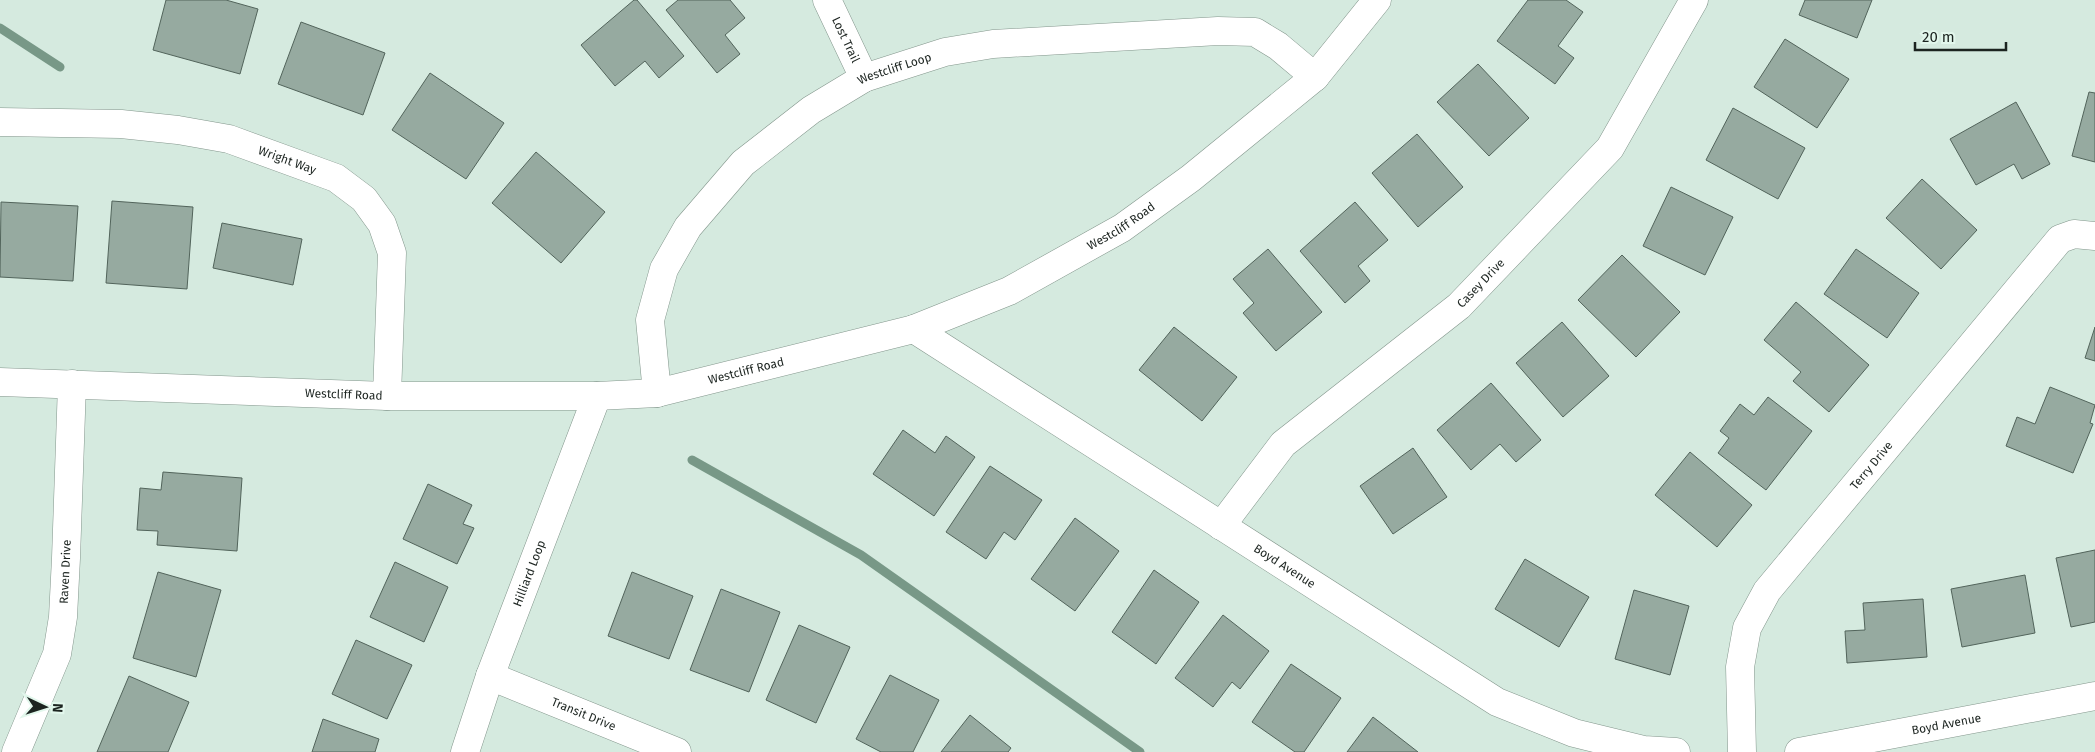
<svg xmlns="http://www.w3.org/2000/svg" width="2095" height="752" viewBox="0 0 2095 752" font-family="'Fira Sans',sans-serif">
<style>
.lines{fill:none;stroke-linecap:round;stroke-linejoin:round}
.stream{stroke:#789887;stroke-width:9}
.building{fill:#96aaa0;stroke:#52645b}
.street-casing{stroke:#83968c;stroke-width:29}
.secondary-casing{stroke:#83968c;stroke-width:29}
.street{stroke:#fff;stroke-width:28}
.secondary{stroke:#fff;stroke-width:28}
.labels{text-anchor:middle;stroke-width:4;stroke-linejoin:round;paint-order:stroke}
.street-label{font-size:12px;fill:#1c2420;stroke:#e2f7ec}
</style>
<rect width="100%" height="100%" fill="#d5eadf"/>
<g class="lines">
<path class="stream" d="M 0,28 L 60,67
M 692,460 L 861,555 L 1140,752"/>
</g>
<path class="building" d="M 166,0 L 226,0 L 258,9 L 240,74 L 153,50 Z
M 634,0 L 637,0 L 684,56 L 659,78 L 645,61 L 615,86 L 581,45 Z
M 678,0 L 730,0 L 745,18 L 725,35 L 740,54 L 717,73 L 666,10 Z
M 1528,0 L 1566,0 L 1583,12 L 1558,46 L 1574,58 L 1555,84 L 1497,41 Z
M 1805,0 L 1872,0 L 1857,38 L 1799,15 Z
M 301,22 L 385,53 L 363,115 L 278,84 Z
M 1785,39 L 1849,79 L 1817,128 L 1754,87 Z
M 1478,64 L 1529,118 L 1489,156 L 1437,102 Z
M 430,73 L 504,123 L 466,179 L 392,130 Z
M 2089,92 L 2095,93 L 2095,162 L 2072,156 Z
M 2016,102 L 2050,164 L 2022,179 L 2014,164 L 1976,185 L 1950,139 Z
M 1733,108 L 1805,148 L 1778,199 L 1706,160 Z
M 1417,134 L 1463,187 L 1418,227 L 1372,173 Z
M 536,152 L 605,212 L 561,263 L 492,203 Z
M 1922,179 L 1977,230 L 1941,269 L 1886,218 Z
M 1671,187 L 1733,217 L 1705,275 L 1643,246 Z
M 112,201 L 193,207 L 187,289 L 106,283 Z
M 1,202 L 78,206 L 73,281 L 0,277 Z
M 1355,202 L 1388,240 L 1358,266 L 1370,281 L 1345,303 L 1300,251 Z
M 222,223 L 302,239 L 293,285 L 213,268 Z
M 1268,249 L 1322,312 L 1276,351 L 1243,313 L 1254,303 L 1233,279 Z
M 1856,249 L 1919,293 L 1887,338 L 1824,294 Z
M 1622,255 L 1680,312 L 1636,357 L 1578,300 Z
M 1796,302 L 1869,365 L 1829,412 L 1793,381 L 1801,372 L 1764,340 Z
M 1562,322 L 1609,376 L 1563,417 L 1516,363 Z
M 1174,327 L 1237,377 L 1202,421 L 1139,370 Z
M 2095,327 L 2095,361 L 2085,358 Z
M 1491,383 L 1541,440 L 1516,462 L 1500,444 L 1471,470 L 1437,430 Z
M 2050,387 L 2095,405 L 2090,423 L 2093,424 L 2073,473 L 2006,446 L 2017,417 L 2035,424 Z
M 1768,397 L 1812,431 L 1766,490 L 1718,453 L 1729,438 L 1720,431 L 1740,404 L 1754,415 Z
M 903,430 L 935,453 L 946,436 L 975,457 L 934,516 L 873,474 Z
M 1413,448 L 1447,497 L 1393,534 L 1360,486 Z
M 1690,452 L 1752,505 L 1717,547 L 1655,495 Z
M 990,466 L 1042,500 L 1015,540 L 1004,532 L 986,559 L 946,532 Z
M 163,472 L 242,478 L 237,551 L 157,545 L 158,531 L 137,530 L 140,488 L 161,490 Z
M 428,484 L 472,505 L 463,524 L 474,528 L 457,564 L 403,539 Z
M 1075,518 L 1119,551 L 1075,611 L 1031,579 Z
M 2095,550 L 2095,622 L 2071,627 L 2056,558 Z
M 1525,559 L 1589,597 L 1559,647 L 1495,609 Z
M 395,562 L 448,587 L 424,642 L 370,617 Z
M 1154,570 L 1199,602 L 1156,664 L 1112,632 Z
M 158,572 L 221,590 L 196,677 L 133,658 Z
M 632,572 L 693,596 L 669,659 L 608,636 Z
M 2025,575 L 2035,633 L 1962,647 L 1951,589 Z
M 721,589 L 780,612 L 749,692 L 690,670 Z
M 1634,590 L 1689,606 L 1670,675 L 1615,659 Z
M 1923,599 L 1927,657 L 1847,663 L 1845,631 L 1865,630 L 1863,603 Z
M 1223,615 L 1269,651 L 1240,689 L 1232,682 L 1213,707 L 1175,678 Z
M 799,625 L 850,647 L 816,723 L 766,700 Z
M 356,640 L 412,665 L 387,719 L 332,694 Z
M 1291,664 L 1341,698 L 1304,752 L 1295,752 L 1252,722 Z
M 890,675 L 939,700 L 913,752 L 881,752 L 856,739 Z
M 129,676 L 189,702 L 168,752 L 97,752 Z
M 970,715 L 1011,748 L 1008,752 L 941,752 Z
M 1373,717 L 1418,752 L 1347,752 Z
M 323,719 L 379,739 L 375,752 L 312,752 Z"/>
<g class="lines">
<g class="street-casing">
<g id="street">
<path id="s1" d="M 827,0 L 864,78"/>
<path id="s2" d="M 0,122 L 121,124 L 178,130 L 229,139 L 336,178 L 364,199 L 382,224 L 392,253 L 387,396"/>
<path id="s3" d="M 914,329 L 1497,702 L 1574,733 L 1644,750 L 1676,752"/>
<path id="s4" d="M 657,393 L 650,320 L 664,269 L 688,227 L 743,163 L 811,110 L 864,78 L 945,52 L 993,44 L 1218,31 L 1255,32 L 1278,46 L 1315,77"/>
<path id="s5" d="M 1221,526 L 1283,444 L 1459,306 L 1610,148 L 1694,0"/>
<path id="s6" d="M 490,676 L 677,752"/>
<path id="s7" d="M 16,752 L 57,654 L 63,617 L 66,558 L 72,384"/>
<path id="s8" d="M 465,752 L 490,676 L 597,396"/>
<path id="s9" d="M 1742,752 L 1740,667 L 1747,628 L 1767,591 L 2060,239 L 2074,234 L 2095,236"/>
<path id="s10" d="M 1799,752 L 2095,696"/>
</g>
</g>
<g class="secondary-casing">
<g id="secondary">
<path id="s11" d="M 0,382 L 387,396 L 597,396 L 657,393 L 914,329 L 1009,291 L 1122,228 L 1191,178 L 1315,77 L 1377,0"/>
</g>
</g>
<use href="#street" class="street"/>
<use href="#secondary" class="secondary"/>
</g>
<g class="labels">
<g class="street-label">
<text dy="4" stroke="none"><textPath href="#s1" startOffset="44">Lost Trail</textPath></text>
<text dy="4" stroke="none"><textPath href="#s4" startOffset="439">Westcliff Loop</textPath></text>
<text dy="4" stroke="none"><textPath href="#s2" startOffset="292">Wright Way</textPath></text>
<text dy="4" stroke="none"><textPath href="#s11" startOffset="1154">Westcliff Road</textPath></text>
<text dy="4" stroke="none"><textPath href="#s5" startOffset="358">Casey Drive</textPath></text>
<text dy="4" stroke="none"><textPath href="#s11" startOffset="749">Westcliff Road</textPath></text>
<text dy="4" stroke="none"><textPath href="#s11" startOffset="344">Westcliff Road</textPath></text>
<text dy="4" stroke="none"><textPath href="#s9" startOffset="330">Terry Drive</textPath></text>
<text dy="4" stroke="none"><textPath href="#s3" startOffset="440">Boyd Avenue</textPath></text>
<text dy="4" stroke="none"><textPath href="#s7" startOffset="189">Raven Drive</textPath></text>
<text dy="4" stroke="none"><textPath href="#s8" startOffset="190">Hilliard Loop</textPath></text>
<text dy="4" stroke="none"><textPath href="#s6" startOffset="101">Transit Drive</textPath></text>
<text dy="4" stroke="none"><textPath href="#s10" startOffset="150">Boyd Avenue</textPath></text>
</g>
</g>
<g transform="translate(45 707) rotate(94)" stroke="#e2f7ec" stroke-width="4" paint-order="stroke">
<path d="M0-4L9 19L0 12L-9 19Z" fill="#1c2420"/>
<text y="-8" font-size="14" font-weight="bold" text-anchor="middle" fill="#1c2420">N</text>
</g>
<path d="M1915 42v8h91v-8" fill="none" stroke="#1c2420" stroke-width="2.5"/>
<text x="1922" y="42" font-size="15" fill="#1c2420" stroke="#e2f7ec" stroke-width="4" paint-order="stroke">20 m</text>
</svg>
